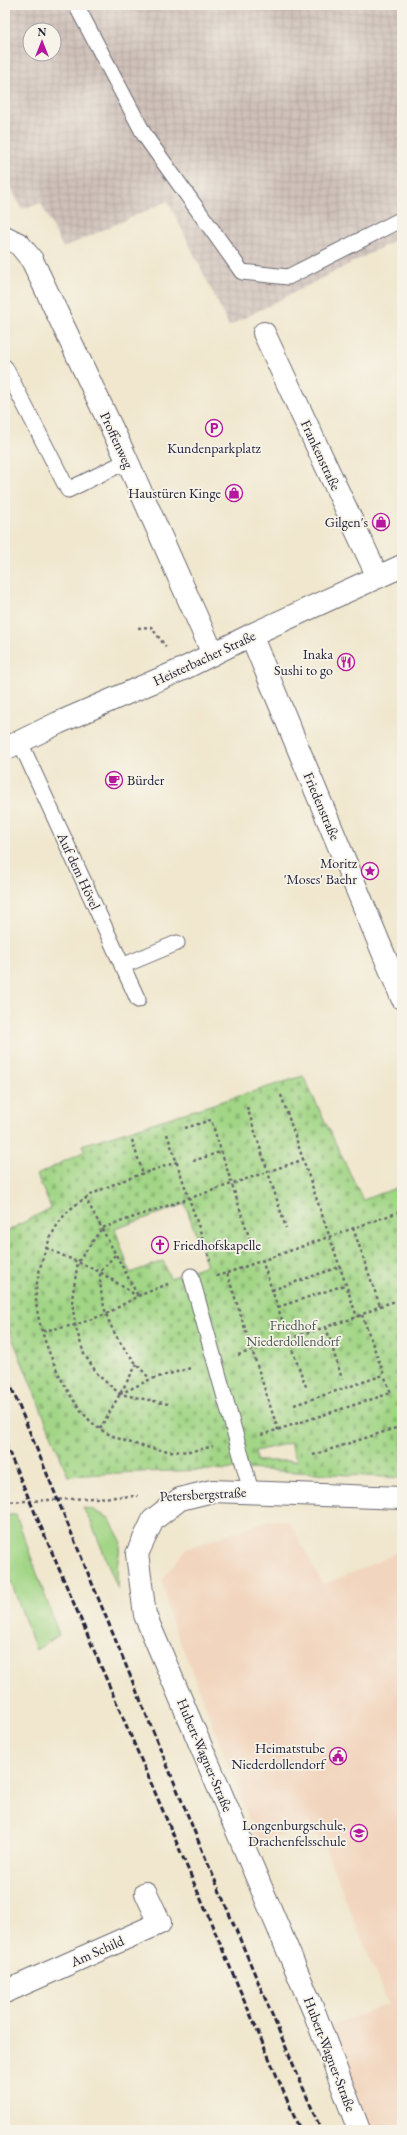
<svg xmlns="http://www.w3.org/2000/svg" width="407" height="2135" viewBox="0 0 407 2135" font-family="'EB Garamond',serif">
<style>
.built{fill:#f2d5be}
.industrial{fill:url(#industrial-grid);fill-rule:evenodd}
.green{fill:#a2d686;stroke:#627c60}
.cemetery{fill:url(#cemetery-stones);stroke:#627c60;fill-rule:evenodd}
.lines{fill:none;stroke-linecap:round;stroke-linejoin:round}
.service-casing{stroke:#6a676e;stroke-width:17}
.minor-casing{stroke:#6a676e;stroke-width:24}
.tertiary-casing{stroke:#6a676e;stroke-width:24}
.path{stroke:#6a676e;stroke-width:2.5;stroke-dasharray:3 3;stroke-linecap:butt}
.service{stroke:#fff;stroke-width:15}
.minor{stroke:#fff;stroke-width:22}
.tertiary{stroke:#fff;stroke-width:22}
.rail{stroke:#22223b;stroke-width:3;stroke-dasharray:6 3;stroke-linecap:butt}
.labels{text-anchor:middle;stroke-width:3.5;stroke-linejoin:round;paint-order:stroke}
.street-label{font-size:14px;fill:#22223b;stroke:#f7f3e8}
.poi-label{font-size:14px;fill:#22223b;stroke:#f7f3e8;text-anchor:end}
.park-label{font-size:14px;fill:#485852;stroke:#f7f3e8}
</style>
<defs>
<pattern id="industrial-grid" width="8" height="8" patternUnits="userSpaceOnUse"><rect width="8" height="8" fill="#cfc1ba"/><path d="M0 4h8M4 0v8" fill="none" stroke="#b1a6a1"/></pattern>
<pattern id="cemetery-stones" width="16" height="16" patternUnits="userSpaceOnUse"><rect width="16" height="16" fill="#a2d686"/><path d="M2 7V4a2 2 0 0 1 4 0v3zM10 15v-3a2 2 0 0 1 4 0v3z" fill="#8bb775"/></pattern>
</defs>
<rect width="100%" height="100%" fill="#f7f3e8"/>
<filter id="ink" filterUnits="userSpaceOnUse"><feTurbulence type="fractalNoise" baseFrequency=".025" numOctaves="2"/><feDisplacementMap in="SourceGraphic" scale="8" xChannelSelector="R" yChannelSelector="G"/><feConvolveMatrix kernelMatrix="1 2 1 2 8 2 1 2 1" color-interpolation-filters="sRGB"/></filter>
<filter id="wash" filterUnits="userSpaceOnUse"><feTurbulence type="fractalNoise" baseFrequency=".012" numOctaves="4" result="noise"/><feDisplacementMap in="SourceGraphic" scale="16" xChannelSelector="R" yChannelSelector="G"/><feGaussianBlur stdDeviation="0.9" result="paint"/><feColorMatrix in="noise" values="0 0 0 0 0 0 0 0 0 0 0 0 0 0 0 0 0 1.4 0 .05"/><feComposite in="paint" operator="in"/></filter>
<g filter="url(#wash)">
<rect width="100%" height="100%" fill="#f0e7ce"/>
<path class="built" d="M 269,1520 L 289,1521 L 323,1585 L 382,1560 L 402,1549 L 402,2130 L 371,2130 L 330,2027 L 388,2004 L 325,1848 L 310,1822 L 259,1845 L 192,1670 L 171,1620 L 162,1580 L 186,1549 Z"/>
<path class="industrial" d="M 5,5 L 402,5 L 402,237 L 229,326 L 168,201 L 63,248 L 41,203 L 22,209 L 5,176 ZM 30,30 L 54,30 L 54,54 L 30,54 Z"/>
<path class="green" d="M 83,1508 L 91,1509 L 109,1518 L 121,1541 L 117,1567 L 118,1589 L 91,1522 Z
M 5,1515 L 16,1515 L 59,1635 L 36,1650 L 5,1566 Z"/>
<path class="cemetery" d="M 303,1076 L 363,1200 L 402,1186 L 402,1478 L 246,1469 L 137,1472 L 68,1476 L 5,1320 L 5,1232 L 51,1208 L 37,1175 L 85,1151 L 82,1145 ZM 185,1204 L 207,1265 L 170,1278 L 163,1261 L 130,1273 L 115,1229 ZM 290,1443 L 297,1461 L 257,1461 L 255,1451 Z"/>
</g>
<g filter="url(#ink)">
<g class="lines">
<g class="service-casing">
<path id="service" d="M 76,5 L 145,136 L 242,272 L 288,277 L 402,219
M 5,367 L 68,490 L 127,461
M 20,742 L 138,1000
M 122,966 L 177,943
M 191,1276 L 251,1491"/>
</g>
<g class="minor-casing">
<path id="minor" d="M 5,237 L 19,244 L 32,260 L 125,456 L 213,654
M 264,333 L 378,577
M 251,635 L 402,998
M 5,1992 L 160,1923 L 146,1893
M 359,2130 L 315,2014 L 145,1615 L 137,1554 L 153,1520 L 180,1499 L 212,1491 L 402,1498"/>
</g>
<g class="tertiary-casing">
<path id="tertiary" d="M 5,749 L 58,723 L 183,669 L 251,635 L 402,566"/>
</g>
<path class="path" d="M 138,628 L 151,627 L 166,647
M 281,1095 L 357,1317
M 247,1107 L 286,1228
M 185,1128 L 211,1120 L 250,1240
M 167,1134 L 210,1260
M 132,1140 L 143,1174
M 193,1161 L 220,1152
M 177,1162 C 143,1174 85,1189 63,1217 C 48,1236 39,1265 36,1290 C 33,1328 68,1408 100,1429 C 121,1443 165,1454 190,1451 C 198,1450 206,1448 213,1446
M 85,1197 L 138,1296
M 353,1228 L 380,1306
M 46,1248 L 100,1272 L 137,1296
M 115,1255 L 100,1272 C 100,1320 119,1345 150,1379
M 262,1260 L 283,1323
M 227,1273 L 402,1211
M 216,1276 L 227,1273 L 278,1430
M 272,1290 L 339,1267
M 278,1307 L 345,1285
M 326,1327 L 342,1379
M 43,1331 L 75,1325 L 106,1314 L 138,1296 L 168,1284
M 288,1339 L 307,1389
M 238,1355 L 357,1317 L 380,1306 L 402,1299
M 120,1394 L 151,1379 L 191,1368
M 168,1404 L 120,1394 L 99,1376 L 84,1354 L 75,1325 L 72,1299 L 78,1262 L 102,1228 L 302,1160
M 294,1405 L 384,1375 L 362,1315
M 100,1429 L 137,1364
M 261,1435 L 391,1393 L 384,1375
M 313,1455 L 402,1426
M 5,1502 L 138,1496"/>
<use href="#service" class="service"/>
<use href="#minor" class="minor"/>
<use href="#tertiary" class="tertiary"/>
<path class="rail" d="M 5,1372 L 200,1845 L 321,2130
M 5,1443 L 300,2130"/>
</g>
</g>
<defs>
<g id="parking-ring" transform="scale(0.9)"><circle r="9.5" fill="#f7f3e8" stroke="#b5179e" stroke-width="1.5"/><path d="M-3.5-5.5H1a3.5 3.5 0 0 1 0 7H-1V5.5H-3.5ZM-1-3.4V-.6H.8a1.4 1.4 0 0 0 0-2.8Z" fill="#b5179e"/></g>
<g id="shop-ring" transform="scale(0.9)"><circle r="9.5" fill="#f7f3e8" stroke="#b5179e" stroke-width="1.5"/><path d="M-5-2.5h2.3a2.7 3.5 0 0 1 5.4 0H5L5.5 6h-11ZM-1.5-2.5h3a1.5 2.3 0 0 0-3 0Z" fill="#b5179e"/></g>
<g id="restaurant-ring" transform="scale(0.9)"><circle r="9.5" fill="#f7f3e8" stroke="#b5179e" stroke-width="1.5"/><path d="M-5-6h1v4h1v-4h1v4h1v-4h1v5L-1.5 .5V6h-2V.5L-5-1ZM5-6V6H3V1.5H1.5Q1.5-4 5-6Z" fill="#b5179e"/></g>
<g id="cafe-ring" transform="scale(0.9)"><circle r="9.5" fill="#f7f3e8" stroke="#b5179e" stroke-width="1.5"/><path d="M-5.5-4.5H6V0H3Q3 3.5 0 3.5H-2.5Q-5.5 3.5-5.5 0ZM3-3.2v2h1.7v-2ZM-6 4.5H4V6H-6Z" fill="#b5179e"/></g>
<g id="sight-ring" transform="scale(0.9)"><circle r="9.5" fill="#f7f3e8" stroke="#b5179e" stroke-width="1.5"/><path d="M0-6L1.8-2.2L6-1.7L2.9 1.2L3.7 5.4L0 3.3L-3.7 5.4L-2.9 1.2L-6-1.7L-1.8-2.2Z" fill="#b5179e"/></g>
<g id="church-ring" transform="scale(0.9)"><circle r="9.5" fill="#f7f3e8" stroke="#b5179e" stroke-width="1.5"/><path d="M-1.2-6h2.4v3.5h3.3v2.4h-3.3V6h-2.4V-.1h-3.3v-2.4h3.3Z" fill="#b5179e"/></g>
<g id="civic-ring" transform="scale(0.9)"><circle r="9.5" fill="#f7f3e8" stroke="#b5179e" stroke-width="1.5"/><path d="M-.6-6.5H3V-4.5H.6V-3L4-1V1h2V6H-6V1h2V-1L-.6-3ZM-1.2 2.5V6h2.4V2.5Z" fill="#b5179e"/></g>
<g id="school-ring" transform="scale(0.9)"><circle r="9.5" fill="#f7f3e8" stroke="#b5179e" stroke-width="1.5"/><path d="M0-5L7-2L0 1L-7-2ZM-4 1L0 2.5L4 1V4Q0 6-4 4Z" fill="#b5179e"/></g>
</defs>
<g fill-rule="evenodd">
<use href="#parking-ring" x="214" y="428"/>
<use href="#shop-ring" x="234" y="493"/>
<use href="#shop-ring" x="381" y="522"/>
<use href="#restaurant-ring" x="346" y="662"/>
<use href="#cafe-ring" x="114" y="780"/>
<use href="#sight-ring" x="370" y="871"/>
<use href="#church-ring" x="160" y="1245"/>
<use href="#civic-ring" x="338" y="1756"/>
<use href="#school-ring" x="359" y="1833"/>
</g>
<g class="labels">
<g class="street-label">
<text transform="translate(117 440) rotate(65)" y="5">Proffenweg</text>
<text transform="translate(321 455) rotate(65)" y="5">Frankenstraße</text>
<text transform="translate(204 658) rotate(-25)" y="5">Heisterbacher Straße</text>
<text transform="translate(322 806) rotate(67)" y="5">Friedenstraße</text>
<text transform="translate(79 871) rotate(65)" y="5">Auf dem Hövel</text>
<text transform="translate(203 1494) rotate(-3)" y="5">Petersbergstraße</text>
<text transform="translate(205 1755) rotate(67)" y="5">Hubert-Wagner-Straße</text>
<text transform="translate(97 1951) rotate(-24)" y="5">Am Schild</text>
<text transform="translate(330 2054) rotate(69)" y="5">Hubert-Wagner-Straße</text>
</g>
<g class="poi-label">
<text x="214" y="453" text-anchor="middle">Kundenparkplatz</text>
<text x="221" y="498">Haustüren Kinge</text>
<text x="368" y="527">Gilgen's</text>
<text x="333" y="659">Inaka<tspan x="333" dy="16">Sushi to go</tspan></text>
<text x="127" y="785" text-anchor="start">Bürder</text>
<text x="357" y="868">Moritz<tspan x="357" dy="16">'Moses' Baehr</tspan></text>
<text x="173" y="1250" text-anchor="start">Friedhofskapelle</text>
<text x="325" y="1753">Heimatstube<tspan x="325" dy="16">Niederdollendorf</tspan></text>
<text x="346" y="1830">Longenburgschule,<tspan x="346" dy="16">Drachenfelsschule</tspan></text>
</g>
<g class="park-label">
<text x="293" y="1330">Friedhof<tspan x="293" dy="16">Niederdollendorf</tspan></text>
</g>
</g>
<rect width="407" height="2135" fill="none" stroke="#f7f3e8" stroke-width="20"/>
<g transform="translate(42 42)"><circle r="19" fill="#f7f3e8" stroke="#a29fa3"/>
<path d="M0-3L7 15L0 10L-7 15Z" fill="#b5179e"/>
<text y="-6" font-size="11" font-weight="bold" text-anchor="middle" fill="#22223b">N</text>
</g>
</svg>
